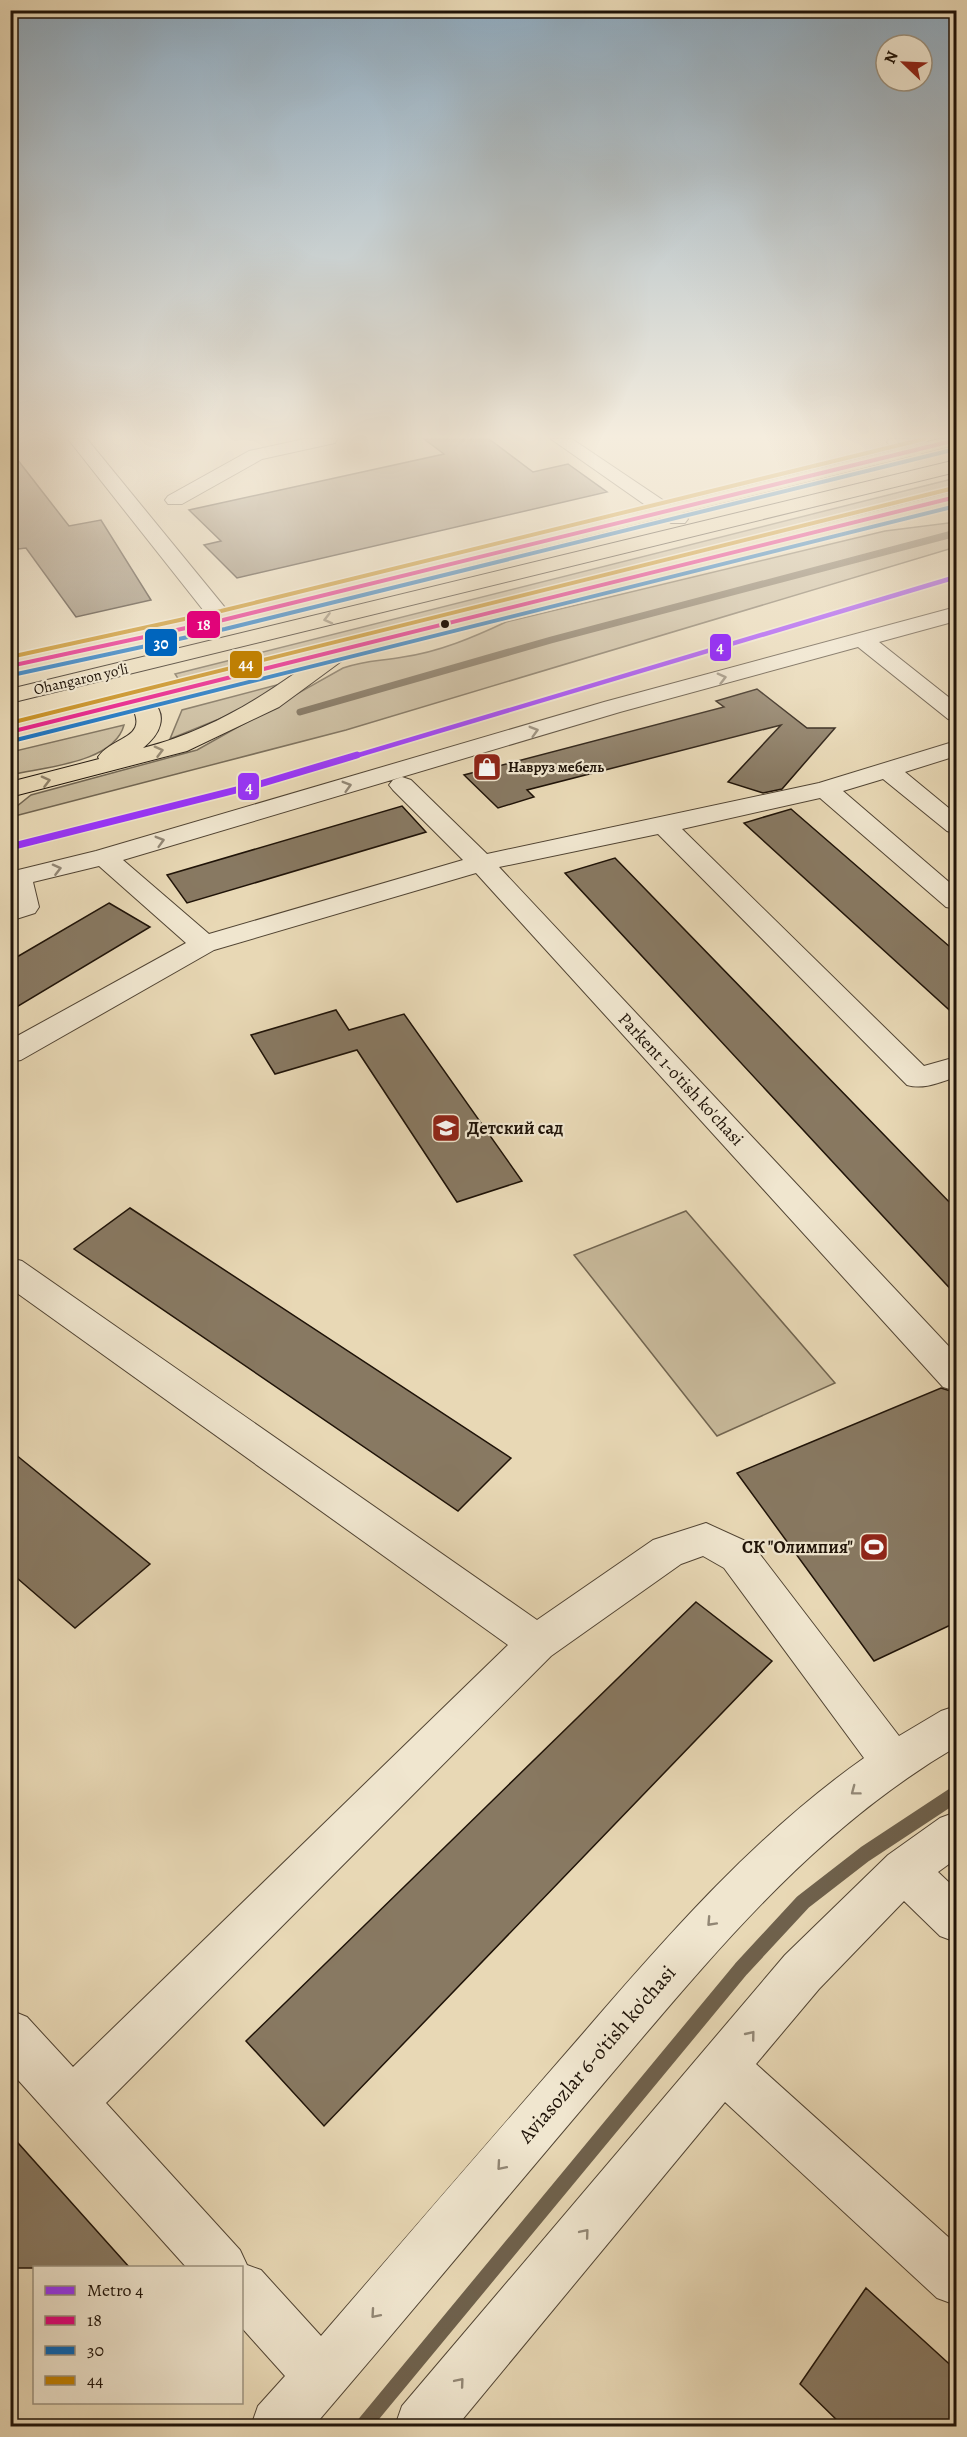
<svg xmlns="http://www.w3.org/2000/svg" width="967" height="2437" viewBox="0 0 967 2437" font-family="Alegreya,serif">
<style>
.green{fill:#c6b798;stroke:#726550;stroke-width:1.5}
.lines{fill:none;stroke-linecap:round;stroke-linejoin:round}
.stream-far1{stroke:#6f614c;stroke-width:7}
.stream{stroke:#6f614c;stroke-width:16}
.building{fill:#887962;stroke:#1f1308;stroke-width:1.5}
.minor-casing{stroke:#514433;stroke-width:2}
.major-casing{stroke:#1f1308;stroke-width:2}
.highway-casing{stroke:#1f1308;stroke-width:2}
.minor{fill:#f0e6cf;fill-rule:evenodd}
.major{fill:#e8d8b5;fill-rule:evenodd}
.highway{fill:#e8d8b5;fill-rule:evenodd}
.bus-1-casing{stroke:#f0e6cf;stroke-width:7}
.bus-2-casing{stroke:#f0e6cf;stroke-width:7}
.bus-3-casing{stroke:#f0e6cf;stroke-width:7}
.bus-1{stroke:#e5007d;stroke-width:4}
.bus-2{stroke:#0065bd;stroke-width:4}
.bus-3{stroke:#c18102;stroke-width:4}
.metro-1-far1-casing{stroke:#f0e6cf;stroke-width:8}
.metro-1-casing{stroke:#f0e6cf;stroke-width:10}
.metro-1-far1{stroke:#93f;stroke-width:4.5}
.metro-1{stroke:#93f;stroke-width:7}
.oneway{stroke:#8e7f67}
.oneway2{stroke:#928775}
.bus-dot{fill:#1f1308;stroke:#f0e6cf;stroke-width:2}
.labels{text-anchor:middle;stroke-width:4.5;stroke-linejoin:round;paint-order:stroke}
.far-street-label{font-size:15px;fill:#1f1308;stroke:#f0e6cf}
.far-poi-label{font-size:15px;font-weight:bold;fill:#1f1308;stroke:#f0e6cf;text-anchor:start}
.street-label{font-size:18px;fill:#1f1308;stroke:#f0e6cf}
.poi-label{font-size:18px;font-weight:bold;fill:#1f1308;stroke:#f0e6cf;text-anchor:start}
.near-street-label{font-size:21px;fill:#1f1308;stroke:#f0e6cf}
.line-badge{stroke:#f0e6cf;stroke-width:2}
.badge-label{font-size:16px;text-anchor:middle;font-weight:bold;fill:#fff}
</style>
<rect width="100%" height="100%" fill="#e8d8b5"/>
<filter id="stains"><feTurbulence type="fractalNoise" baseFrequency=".00333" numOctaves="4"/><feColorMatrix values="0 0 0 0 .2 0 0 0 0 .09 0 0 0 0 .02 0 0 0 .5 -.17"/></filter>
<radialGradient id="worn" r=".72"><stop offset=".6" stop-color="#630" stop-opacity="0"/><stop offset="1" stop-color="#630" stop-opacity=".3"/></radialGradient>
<path class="green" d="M 956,446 L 956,450 L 725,506 Z
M 956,478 L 956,486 L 179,680 L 175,674 Z
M 956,522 L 956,547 L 346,730 L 11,817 L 11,811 L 31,795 L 197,750 L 343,668 C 365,660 381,661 403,657 C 439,652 474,637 506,622 L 885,531 Z
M 288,682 L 234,713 L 170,739 L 182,710 Z
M 124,725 C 114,763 44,767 11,775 L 11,752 Z
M 686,1211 L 835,1383 L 717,1436 L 574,1255 Z"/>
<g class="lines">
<path class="stream-far1" d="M 300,712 L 551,640 L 956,533"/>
<path class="stream" d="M 363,2426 L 741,1969 L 803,1902 L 865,1854 L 956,1794"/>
</g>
<path class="building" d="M 424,439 L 489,439 L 533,472 L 568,464 L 607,492 L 237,578 L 204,545 L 221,541 L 189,510 L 444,454 Z
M 10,450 L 69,526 L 101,520 L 151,600 L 76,617 L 26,548 L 10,550 Z
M 757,689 L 807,728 L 835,728 L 782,789 L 763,793 L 728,782 L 781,725 L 527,790 L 534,797 L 498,808 L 464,775 L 724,707 L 716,701 Z
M 402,806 L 426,832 L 187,903 L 167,875 Z
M 791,809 L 957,953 L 957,1017 L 744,823 Z
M 615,858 L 957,1210 L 957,1296 L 565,873 Z
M 109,903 L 150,927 L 10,1011 L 10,961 Z
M 336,1010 L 349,1030 L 404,1014 L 522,1181 L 457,1202 L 357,1050 L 275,1074 L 251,1035 Z
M 130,1208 L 511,1458 L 458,1511 L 74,1249 Z
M 941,1388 L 957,1393 L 957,1622 L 874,1661 L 737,1473 Z
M 10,1450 L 150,1564 L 75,1628 L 10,1572 Z
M 696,1602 L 772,1661 L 324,2126 L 246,2041 Z
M 10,2134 L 130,2268 L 10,2268 Z
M 866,2288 L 957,2371 L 957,2427 L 844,2427 L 800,2384 Z"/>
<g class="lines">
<g class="minor-casing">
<path id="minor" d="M 68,439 L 87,439 L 231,615 L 234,620 L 231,625 L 223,627 L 215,625 Z
M 304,439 L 337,439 L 335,443 L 262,459 L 182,504 L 168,504 L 165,500 L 168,496 L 249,451 Z
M 551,439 L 572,439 L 685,515 L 688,519 L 685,523 L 671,523 Z
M 889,439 L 911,439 L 910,442 L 922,451 L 920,455 C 908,458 894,451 887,442 Z
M 956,607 L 956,621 L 879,642 L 956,703 L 956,721 L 948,719 L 858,647 L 620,712 L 123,860 L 209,934 L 463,860 L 393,790 L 389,785 L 393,780 L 402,777 L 411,780 L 487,854 L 819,783 L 956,741 L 956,756 L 905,772 L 956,814 L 956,834 L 947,831 L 883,779 L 843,791 L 956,888 L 956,909 L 946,907 L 820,798 L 682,829 L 924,1066 L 956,1057 L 956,1077 C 940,1082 924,1090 907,1085 L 658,834 L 499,867 L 956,1354 L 956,1391 L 943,1387 L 476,873 L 214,950 L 21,1060 L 10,1062 L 10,1040 L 186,943 L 99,866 L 33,882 L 39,907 L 35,913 L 10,921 L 10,872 L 96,851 L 604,702 Z
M 10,1258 L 22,1261 L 537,1620 L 653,1540 L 706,1523 L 752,1544 L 899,1736 L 941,1711 L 956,1706 L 956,1747 C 811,1832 711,1957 603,2084 C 506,2198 411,2313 314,2426 L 251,2426 L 258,2406 L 285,2376 L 242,2328 L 242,2268 L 187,2268 L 10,2071 L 10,2010 L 27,2017 L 73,2067 L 508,1645 L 10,1288 ZM 703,1556 L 724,1568 L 864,1758 C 755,1835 667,1936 580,2037 C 493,2136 407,2236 321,2336 L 261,2270 L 247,2265 L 240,2250 L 106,2103 L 551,1656 L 681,1564 Z
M 956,1812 L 956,1859 L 938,1872 L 956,1889 L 956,1942 L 940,1936 L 904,1901 L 819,1989 L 756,2064 L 956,2244 L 956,2305 L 937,2298 L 725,2102 L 457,2426 L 395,2426 L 402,2406 L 785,1955 L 888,1855 L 940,1818 Z"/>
</g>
<g class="major-casing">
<path id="major" d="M 939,439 L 956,439 L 956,445 L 223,627 L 10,673 L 10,659 L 223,613 Z
M 339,645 L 347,647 L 350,652 L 347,657 L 279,707 L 187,751 L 10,797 L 10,782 L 99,759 L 98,757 C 113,735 154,739 128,701 L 132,696 C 147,692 165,707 160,725 C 158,734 150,742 143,748 C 216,729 271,692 331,647 Z"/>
</g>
<g class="highway-casing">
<path id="highway" d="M 956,460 L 956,472 L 10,703 L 10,689 Z
M 956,491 L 956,503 L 10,739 L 10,725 Z"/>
</g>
<use href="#minor" class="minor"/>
<use href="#major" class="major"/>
<use href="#highway" class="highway"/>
<g class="bus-1-casing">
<path id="bus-1" d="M 10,666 L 223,620 L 956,440
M 10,732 L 956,497"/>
</g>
<g class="bus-2-casing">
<path id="bus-2" d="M 12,675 L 225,629 L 956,449
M 12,741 L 956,506"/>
</g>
<g class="bus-3-casing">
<path id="bus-3" d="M 10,657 L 221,611 L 924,439
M 10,723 L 954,488"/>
</g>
<use href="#bus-1" class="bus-1"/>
<use href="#bus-2" class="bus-2"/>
<use href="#bus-3" class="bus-3"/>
<g class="metro-1-far1-casing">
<path id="metro-1-far1" d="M 352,757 L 956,577"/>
</g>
<g class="metro-1-casing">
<path id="metro-1" d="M 10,847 L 260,784 L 357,755"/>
</g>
<use href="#metro-1-far1" class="metro-1-far1"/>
<use href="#metro-1" class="metro-1"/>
</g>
<defs><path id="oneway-chevron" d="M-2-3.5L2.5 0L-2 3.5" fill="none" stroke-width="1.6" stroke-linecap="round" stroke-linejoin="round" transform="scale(1.5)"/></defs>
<g class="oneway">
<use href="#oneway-chevron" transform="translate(328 619) rotate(166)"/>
<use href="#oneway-chevron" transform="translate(159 751) rotate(-15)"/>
<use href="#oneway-chevron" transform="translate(46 781) rotate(-14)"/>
</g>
<g class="oneway2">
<use href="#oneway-chevron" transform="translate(722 678) rotate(-15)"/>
<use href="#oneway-chevron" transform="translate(534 731) rotate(-16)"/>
<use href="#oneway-chevron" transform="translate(347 786) rotate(-16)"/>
<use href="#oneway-chevron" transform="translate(160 841) rotate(-16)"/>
<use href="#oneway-chevron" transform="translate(57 869) rotate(-14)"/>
<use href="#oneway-chevron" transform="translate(855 1791) rotate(143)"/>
<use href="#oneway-chevron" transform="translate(711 1922) rotate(133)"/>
<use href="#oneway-chevron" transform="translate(751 2035) rotate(-51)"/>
<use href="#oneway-chevron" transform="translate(501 2166) rotate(131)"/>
<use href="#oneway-chevron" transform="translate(585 2233) rotate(-50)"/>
<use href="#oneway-chevron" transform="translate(375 2314) rotate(131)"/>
<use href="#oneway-chevron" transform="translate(460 2382) rotate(-50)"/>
</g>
<linearGradient id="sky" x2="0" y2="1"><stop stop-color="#8da8bc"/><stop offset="0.56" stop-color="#f5edde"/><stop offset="1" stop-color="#f5edde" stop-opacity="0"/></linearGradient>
<rect width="967" height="780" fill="url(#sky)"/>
<defs>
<g id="shop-square" transform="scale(1.5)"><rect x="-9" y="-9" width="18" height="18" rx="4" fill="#8f2418" stroke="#f0e6cf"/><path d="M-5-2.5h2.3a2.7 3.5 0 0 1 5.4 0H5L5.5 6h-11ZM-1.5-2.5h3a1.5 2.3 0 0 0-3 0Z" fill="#fff"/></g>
<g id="school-square" transform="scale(1.5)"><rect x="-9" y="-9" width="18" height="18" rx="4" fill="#8f2418" stroke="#f0e6cf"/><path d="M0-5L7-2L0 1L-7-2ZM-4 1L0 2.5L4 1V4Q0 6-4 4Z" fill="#fff"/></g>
<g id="stadium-square" transform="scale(1.5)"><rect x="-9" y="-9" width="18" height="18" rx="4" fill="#8f2418" stroke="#f0e6cf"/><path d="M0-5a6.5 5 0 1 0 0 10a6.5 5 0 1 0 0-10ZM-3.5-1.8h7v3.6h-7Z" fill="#fff"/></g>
</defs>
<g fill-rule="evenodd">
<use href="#shop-square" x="487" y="767"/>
<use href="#school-square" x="446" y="1128"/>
<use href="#stadium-square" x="874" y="1547"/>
</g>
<circle class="bus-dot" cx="445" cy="624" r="5"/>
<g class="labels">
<g class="far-street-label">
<text transform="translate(81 679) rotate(-13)" y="5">Ohangaron yoʻli</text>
</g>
<g class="far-poi-label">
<text x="508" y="772">Навруз мебель</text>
</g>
<g class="street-label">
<text transform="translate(681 1079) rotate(47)" y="6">Parkent 1-o'tish ko'chasi</text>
</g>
<g class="poi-label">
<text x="467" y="1134">Детский сад</text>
<text x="853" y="1553" text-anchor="end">СК "Олимпия"</text>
</g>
<g class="near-street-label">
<text transform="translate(597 2054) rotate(-49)" y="7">Aviasozlar 6-o'tish ko'chasi</text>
</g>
</g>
<g class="line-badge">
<rect x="186" y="610" width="35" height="29" rx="6" fill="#e5007d"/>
<rect x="144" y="628" width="34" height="29" rx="6" fill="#0065bd"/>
<rect x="709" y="633" width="23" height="29" rx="6" fill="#93f"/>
<rect x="229" y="650" width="34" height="29" rx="6" fill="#c18102"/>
<rect x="237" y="772" width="23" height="29" rx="6" fill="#93f"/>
</g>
<g class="badge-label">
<text x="204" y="630">18</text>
<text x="161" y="649">30</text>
<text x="720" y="653">4</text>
<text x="246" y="670">44</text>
<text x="249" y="793">4</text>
</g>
<rect width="967" height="2437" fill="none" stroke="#e8d8b5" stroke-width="36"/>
<rect x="12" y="12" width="943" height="2413" fill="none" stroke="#1f1308" stroke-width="3"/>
<rect x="18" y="18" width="931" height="2401" fill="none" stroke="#1f1308" stroke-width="1.5"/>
<rect x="33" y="2266" width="210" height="138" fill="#f0e6cf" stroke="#9c927f" stroke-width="1.5"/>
<rect x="45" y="2286" width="30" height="9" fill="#9933ff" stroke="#9c927f" stroke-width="1.5"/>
<text x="87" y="2296" font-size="18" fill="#1f1308">Metro 4</text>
<rect x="45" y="2316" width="30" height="9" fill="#e5007d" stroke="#9c927f" stroke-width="1.5"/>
<text x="87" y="2326" font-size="18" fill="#1f1308">18</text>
<rect x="45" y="2346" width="30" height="9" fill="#0065bd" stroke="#9c927f" stroke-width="1.5"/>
<text x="87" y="2356" font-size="18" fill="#1f1308">30</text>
<rect x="45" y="2376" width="30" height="9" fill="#c18102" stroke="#9c927f" stroke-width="1.5"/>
<text x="87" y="2386" font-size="18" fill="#1f1308">44</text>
<g transform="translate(904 63) rotate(293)"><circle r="28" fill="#f0e6cf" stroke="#9c927f" stroke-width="1.5"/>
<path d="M0-4.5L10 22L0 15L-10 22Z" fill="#8f2418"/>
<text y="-9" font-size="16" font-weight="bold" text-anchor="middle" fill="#1f1308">N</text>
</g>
<rect width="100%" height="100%" filter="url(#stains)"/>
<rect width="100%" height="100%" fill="url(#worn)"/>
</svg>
